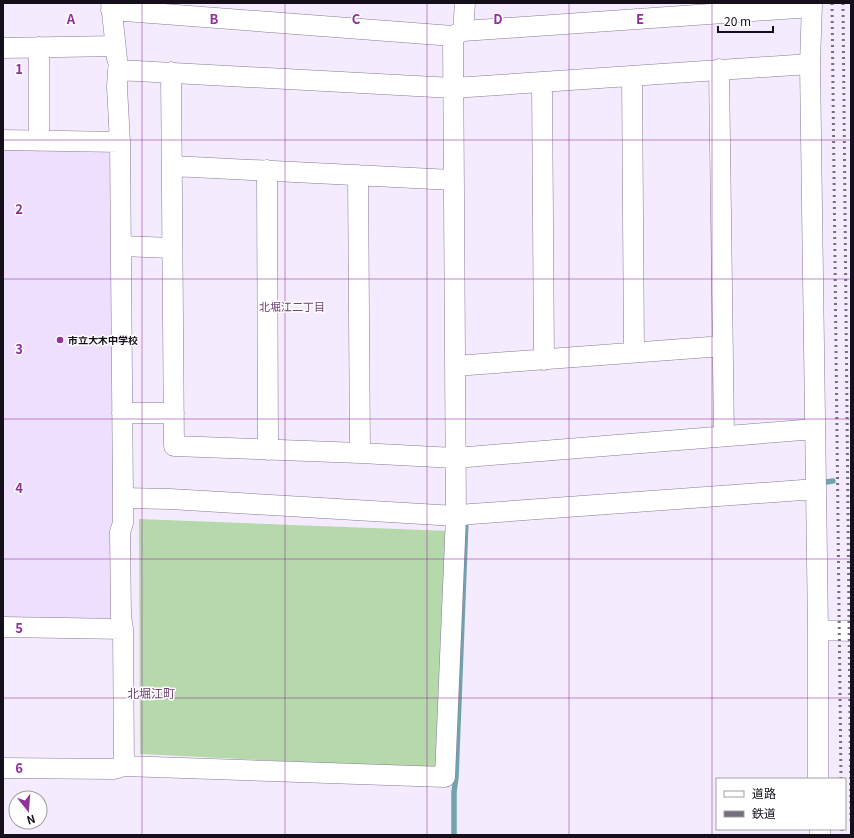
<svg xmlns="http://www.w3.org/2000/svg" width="854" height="838" viewBox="0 0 854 838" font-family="Georgia,'Noto Sans JP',serif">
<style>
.built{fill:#eddffd}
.pitch{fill:#b5d9ab}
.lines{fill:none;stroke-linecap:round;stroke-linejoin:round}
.stream{stroke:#71a3af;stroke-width:5.5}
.minor-casing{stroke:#877995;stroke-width:21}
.minor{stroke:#fff;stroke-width:20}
.rail{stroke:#756f7d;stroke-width:3;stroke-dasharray:2 4;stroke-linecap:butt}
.grid{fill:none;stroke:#91319a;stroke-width:1;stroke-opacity:0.55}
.poi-dot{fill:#91319a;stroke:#fff;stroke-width:1.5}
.labels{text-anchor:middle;stroke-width:3;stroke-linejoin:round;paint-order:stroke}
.poi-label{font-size:10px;font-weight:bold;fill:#140f1a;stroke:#fff;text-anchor:start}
.neighbourhood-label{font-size:11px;fill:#724276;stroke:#fff}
.quarter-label{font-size:12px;fill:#724276;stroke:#fff}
.grid-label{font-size:13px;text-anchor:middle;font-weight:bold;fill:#91319a;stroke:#fff;stroke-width:3;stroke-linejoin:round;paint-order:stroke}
</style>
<rect width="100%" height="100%" fill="#f4ecfe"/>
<path class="built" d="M 3,148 L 110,150 L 116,618 L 109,622 L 3,620 Z"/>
<path class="pitch" d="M 139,519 L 450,531 L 441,769 L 140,754 Z"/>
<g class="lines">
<path class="stream" d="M 826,482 L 833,481
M 454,835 L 454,792 L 456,777 L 466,519"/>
<g class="minor-casing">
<path id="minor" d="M 111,3 L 117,59
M 812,3 L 810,64 L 818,630 L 818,779
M 111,10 L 453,36
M 463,31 L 812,7
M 3,48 L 115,46
M 719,69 L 724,436
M 171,72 L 174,446 L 360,453 L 455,458 L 815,429
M 632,76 L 634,352
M 542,82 L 544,360
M 3,140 L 120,142
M 39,141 L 39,47
M 172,166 L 453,180
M 267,170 L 268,450
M 358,175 L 360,453
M 121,246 L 172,248
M 455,366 L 723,346
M 122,413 L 174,413
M 123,498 L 170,499 L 456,516 L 471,514 L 816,489
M 3,627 L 123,629
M 818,630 L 851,631
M 124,766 L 123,629 L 121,617 L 120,532 L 123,523 L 123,498 L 120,142 L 117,87 L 118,70 L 453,88 L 810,64
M 3,768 L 113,769 L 124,766 L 445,777 L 456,516 L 453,36 L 463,31 L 465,3
M 820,829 L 820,835"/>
</g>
<use href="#minor" class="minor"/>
<path class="rail" d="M 832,3 L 841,779
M 843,3 L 851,825
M 842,829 L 842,835"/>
</g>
<path class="grid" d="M 142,3 L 142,835M 285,3 L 285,835M 427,3 L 427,835M 569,3 L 569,835M 712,3 L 712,835M 3,140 L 851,140M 3,279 L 851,279M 3,419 L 851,419M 3,559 L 851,559M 3,698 L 851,698"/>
<circle class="poi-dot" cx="60" cy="340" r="4"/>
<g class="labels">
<g class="poi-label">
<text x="68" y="344">市立大木中学校</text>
</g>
<g class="neighbourhood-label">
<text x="292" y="311">北堀江二丁目</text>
</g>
<g class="quarter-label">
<text x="151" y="698">北堀江町</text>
</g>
</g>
<g class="grid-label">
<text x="71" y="24">A</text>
<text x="214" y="24">B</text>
<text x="356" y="24">C</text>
<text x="498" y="24">D</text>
<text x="640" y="24">E</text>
<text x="19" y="74">1</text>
<text x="19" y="214">2</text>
<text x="19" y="354">3</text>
<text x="19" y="493">4</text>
<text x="19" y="633">5</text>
<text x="19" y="773">6</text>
</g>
<rect width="854" height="838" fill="none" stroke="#140f1a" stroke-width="8"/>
<rect x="716" y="778" width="130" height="52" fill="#ffffff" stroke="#a19fa3"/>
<rect x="724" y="791" width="20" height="6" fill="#ffffff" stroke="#a19fa3"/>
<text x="752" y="798" font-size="12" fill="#140f1a">道路</text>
<rect x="724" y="811" width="20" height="6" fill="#756f7d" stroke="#a19fa3"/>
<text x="752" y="818" font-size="12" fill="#140f1a">鉄道</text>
<g transform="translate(28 810) rotate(163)"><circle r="19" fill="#ffffff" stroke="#a19fa3"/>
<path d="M0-3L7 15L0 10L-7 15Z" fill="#91319a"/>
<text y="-6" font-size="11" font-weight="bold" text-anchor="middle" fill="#140f1a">N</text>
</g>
<path d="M718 26v6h55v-6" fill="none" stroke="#140f1a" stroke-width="2"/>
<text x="724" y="26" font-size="12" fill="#140f1a" stroke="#ffffff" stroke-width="3" paint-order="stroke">20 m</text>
</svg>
